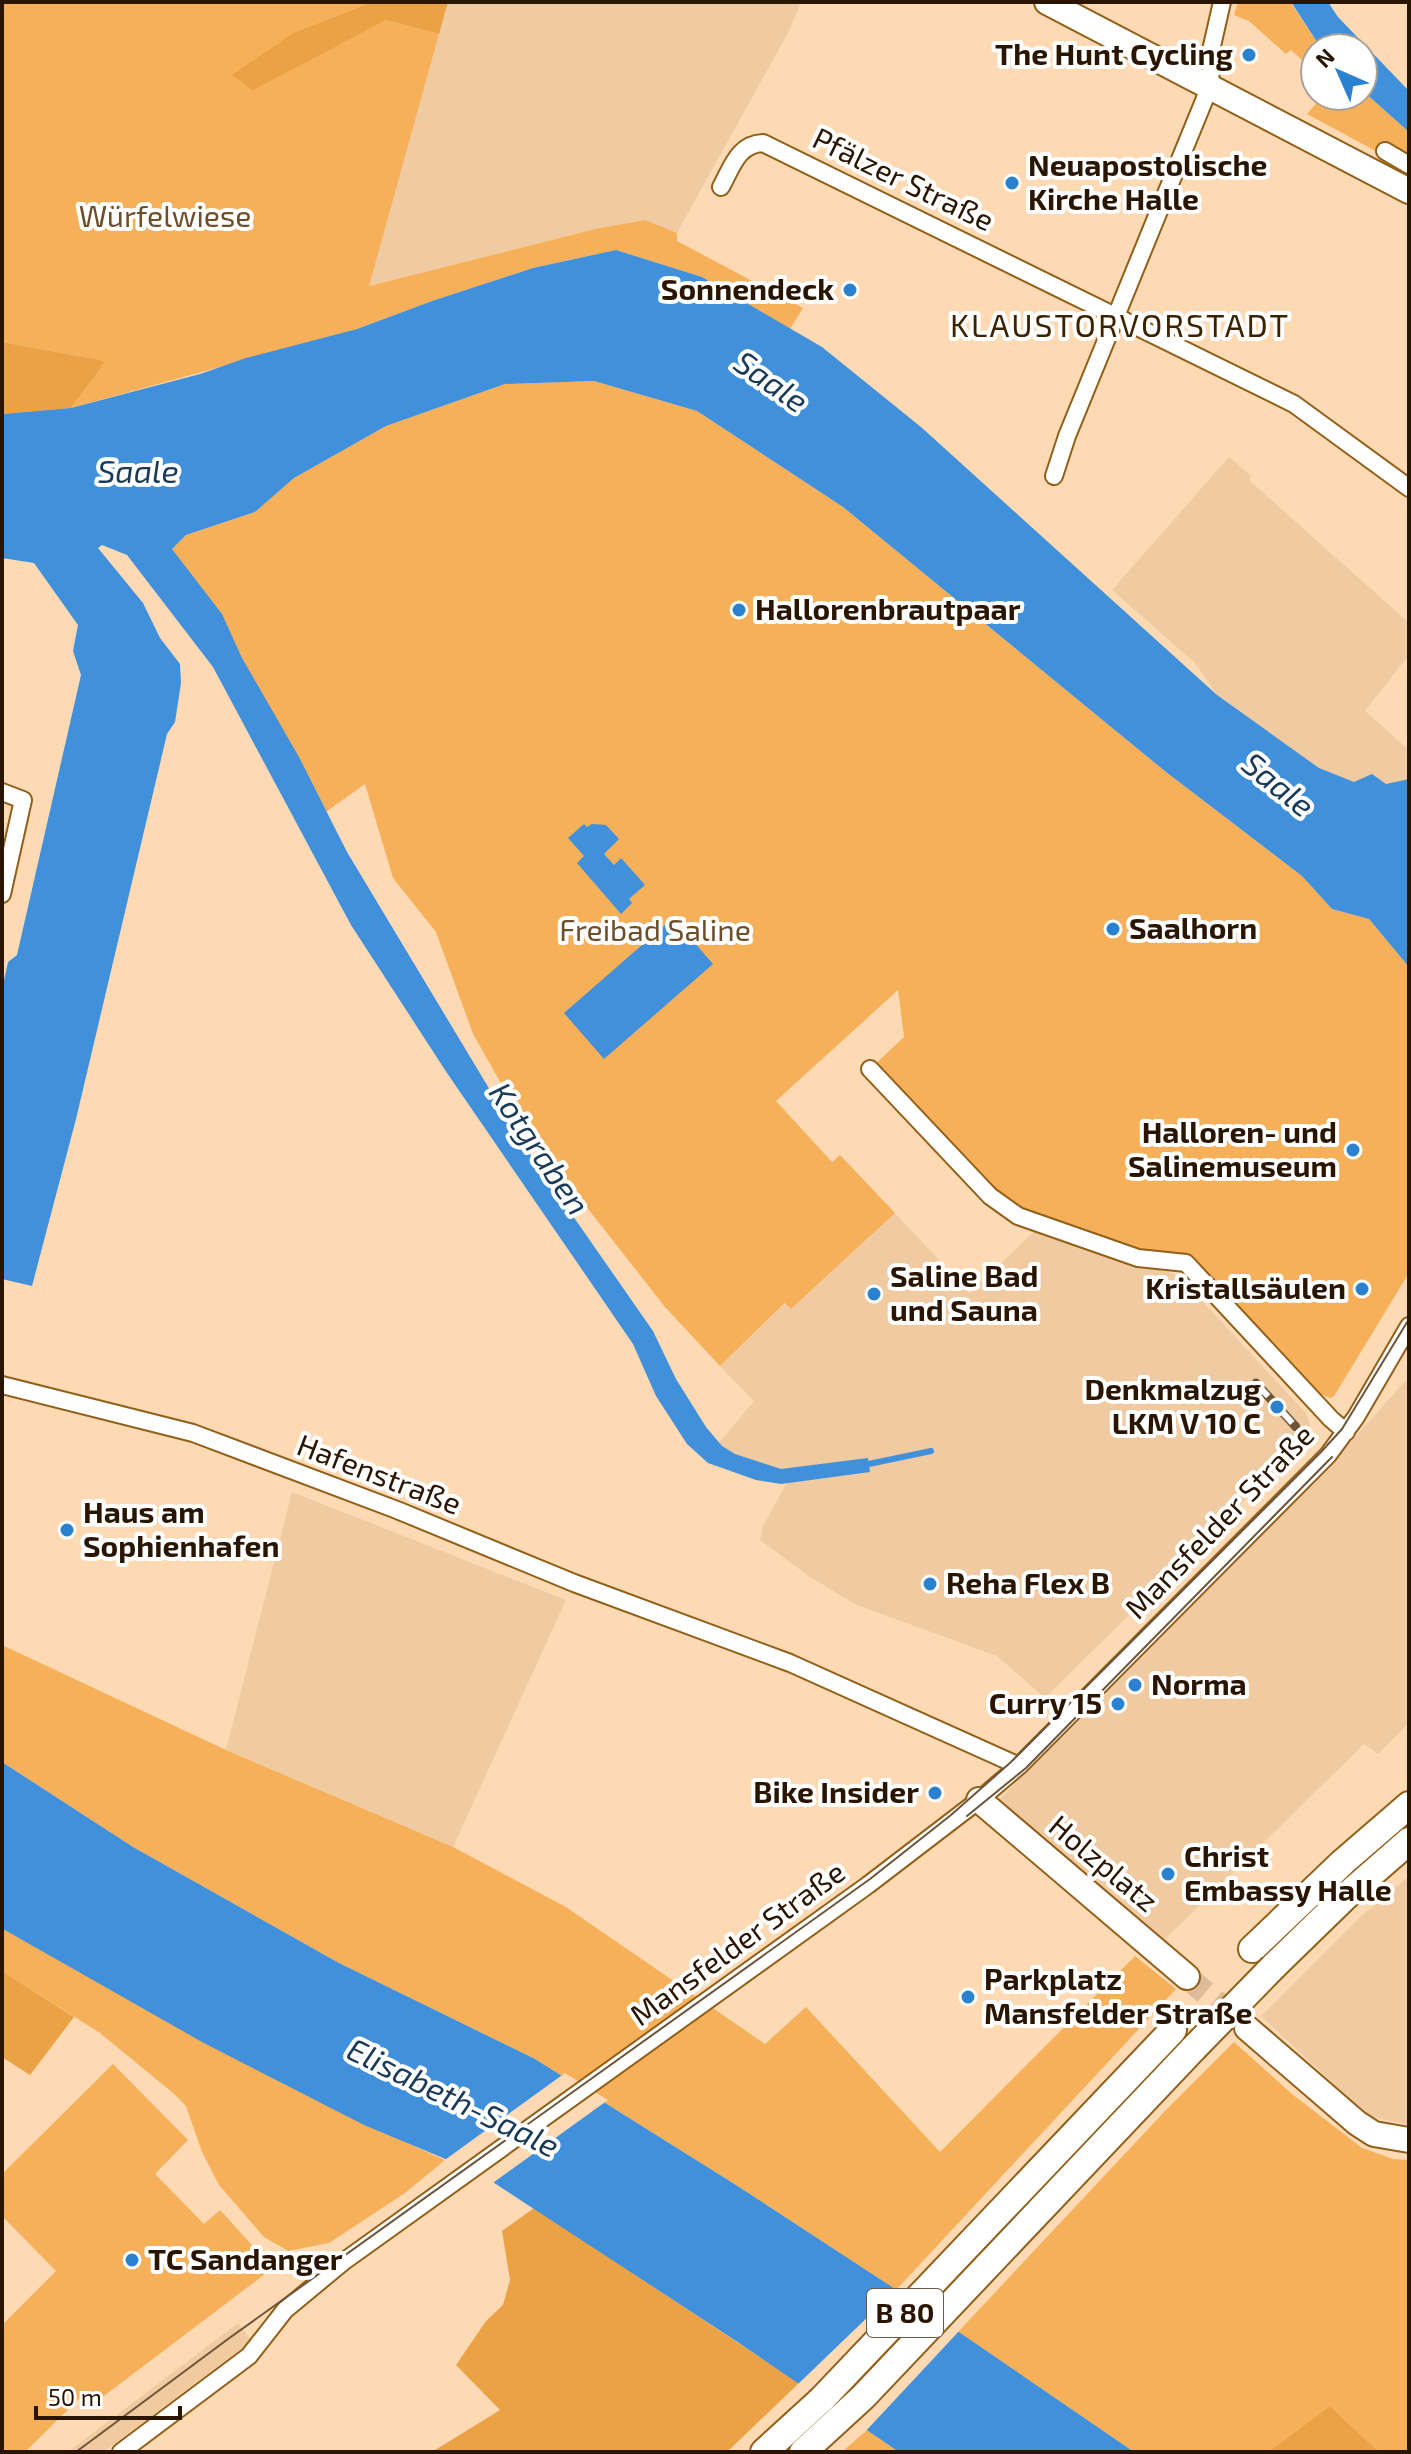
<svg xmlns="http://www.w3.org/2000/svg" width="1411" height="2454" viewBox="0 0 1411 2454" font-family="'Exo 2',sans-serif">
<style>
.built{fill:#f0caa1}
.green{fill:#f6b05a}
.forest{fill:#eaa245}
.water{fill:#4190db}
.pier{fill:#fddab4}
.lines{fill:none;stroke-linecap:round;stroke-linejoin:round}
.stream{stroke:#4190db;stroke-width:6}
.secondary-tunnel{stroke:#ddbc99;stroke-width:24;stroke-dasharray:24 12;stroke-linecap:butt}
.street-casing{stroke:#925f18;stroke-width:20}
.secondary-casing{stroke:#925f18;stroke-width:28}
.primary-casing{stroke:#925f18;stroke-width:30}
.street{stroke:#fff;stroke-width:16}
.secondary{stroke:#fff;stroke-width:24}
.primary{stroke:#fff;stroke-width:26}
.tram{stroke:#6d5439;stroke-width:2}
.rail-casing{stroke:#6d5439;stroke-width:9}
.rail{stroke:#fff;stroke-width:6;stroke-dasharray:18;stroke-linecap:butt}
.primary-bridge-casing{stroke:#925f18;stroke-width:30;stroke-linecap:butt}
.primary-bridge{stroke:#fff;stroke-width:26}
.poi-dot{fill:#2981cf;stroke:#fff;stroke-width:3}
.labels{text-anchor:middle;stroke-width:8;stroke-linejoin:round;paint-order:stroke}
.shield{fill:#fff;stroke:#695b4c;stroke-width:2}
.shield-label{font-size:28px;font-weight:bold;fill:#291500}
.poi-label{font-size:30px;font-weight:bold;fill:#291500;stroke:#fff;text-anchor:start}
.street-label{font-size:30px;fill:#291500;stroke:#fff}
.park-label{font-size:30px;fill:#6e4f2a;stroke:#fff}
.neighbourhood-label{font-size:32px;letter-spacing:2px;fill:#3d2200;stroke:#fff}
.water-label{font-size:32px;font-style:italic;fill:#1a3a59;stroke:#fff}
</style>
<rect width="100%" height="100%" fill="#fddab4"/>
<path class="built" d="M 448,2 L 801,2 L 789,31 L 677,233 L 644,220 L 595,229 L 368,286 Z
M 1229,457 L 1251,476 L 1249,480 L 1409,623 L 1409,655 L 1365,711 L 1409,750 L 1409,779 L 1386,784 L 1354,783 L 1319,768 L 1217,695 L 1195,663 L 1112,590 Z
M 895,1213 L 970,1293 L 1042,1224 L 1138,1258 L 1180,1277 L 1306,1413 L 1310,1424 L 1306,1440 L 1045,1698 L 997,1656 L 857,1605 L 810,1577 L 760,1540 L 763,1526 L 791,1475 L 713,1450 L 754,1401 L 720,1366 L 786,1303 L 792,1308 Z
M 1409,1377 L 1409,1723 L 1378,1754 L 1364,1744 L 1159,1945 L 993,1806 L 1335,1459 Z
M 292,1492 L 566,1600 L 453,1847 L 226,1750 Z
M 1409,1876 L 1409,2125 L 1373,2117 L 1354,2103 L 1261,2016 L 1360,1917 Z
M 238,2323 L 252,2341 L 103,2452 L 68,2452 Z"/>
<path class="green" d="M 2,2 L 372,2 L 295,32 L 307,60 L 386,20 L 439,34 L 369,286 L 595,229 L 645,220 L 677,233 L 677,241 L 803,308 L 790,329 L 702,277 L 616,250 L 533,268 L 432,301 L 357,329 L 71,408 L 106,361 L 2,342 Z
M 1238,2 L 1290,2 L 1321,48 L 1315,48 L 1315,72 L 1291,50 L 1286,54 L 1249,21 L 1234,15 Z
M 1363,91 L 1409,132 L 1409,169 L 1307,114 L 1323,96 L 1363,96 Z
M 594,381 L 697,411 L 843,507 L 1166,772 L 1302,876 L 1332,909 L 1369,919 L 1409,967 L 1409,1273 L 1334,1396 L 1330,1398 L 1321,1394 L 1188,1253 L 1138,1258 L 1018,1216 L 870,1069 L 904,1037 L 898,990 L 776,1101 L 832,1162 L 840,1155 L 895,1213 L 791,1309 L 785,1303 L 720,1366 L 665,1307 L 531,1136 L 473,1034 L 436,932 L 393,878 L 365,784 L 309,824 L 172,549 L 186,535 L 255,512 L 294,478 L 386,426 L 505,384 Z
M 2,1645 L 226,1750 L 453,1847 L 566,1907 L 765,2044 L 806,2007 L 940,2152 L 1135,1956 L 1176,1989 L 896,2290 L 736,2185 L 535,2059 L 339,1963 L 133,1847 L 2,1762 Z
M 2,1928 C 147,2011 292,2093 445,2160 L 405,2193 L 329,2243 L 288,2251 L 264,2237 L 219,2185 L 202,2152 L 186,2106 L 173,2093 L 100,2033 L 2,1971 Z
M 1234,2042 L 1292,2094 L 1362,2148 L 1393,2159 L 1409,2160 L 1409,2452 L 1379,2452 L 1330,2406 L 1268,2452 L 1134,2452 L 958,2332 L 1165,2111 Z
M 113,2064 L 188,2140 L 155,2174 L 204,2224 L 220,2210 L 273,2268 L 96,2402 L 85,2393 L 25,2452 L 2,2452 L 2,2325 L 56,2271 L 2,2216 L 2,2174 Z
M 867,2430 L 899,2452 L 842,2452 Z"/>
<path class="forest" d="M 372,2 L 448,2 L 439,34 L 386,20 L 253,90 L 232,75 L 295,32 Z
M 2,342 L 106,361 L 71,408 L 2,414 Z
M 2,1971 L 74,2017 L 30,2075 L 2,2057 Z
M 534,2208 L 799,2383 L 727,2452 L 432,2452 L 500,2410 L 456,2365 L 486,2321 L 503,2305 L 510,2280 L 502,2231 Z
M 1330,2406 L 1379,2452 L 1268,2452 Z"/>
<path class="water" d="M 1291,2 L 1328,2 L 1338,17 L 1409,91 L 1409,132 L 1363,91 L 1363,48 L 1321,48 Z
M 616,250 L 702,277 L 822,347 L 921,427 L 1217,695 L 1319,768 L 1354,782 L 1372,774 L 1386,784 L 1409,779 L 1409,967 L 1369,919 L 1332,909 L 1302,876 L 1166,772 L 843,507 L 697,411 L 594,381 L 505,384 L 386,426 L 294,478 L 255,512 L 186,535 L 172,549 L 222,614 L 242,658 L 299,757 L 347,852 L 520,1140 L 653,1331 L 676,1379 L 706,1427 L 722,1446 L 735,1454 L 781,1469 L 868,1458 L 870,1472 L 781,1484 L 756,1480 L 708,1463 L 687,1444 L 656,1396 L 633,1344 L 447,1073 L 351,925 L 213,667 L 127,555 L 102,545 L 98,548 L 143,603 L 160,638 L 180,664 L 181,683 L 175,722 L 167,734 L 76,1119 L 32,1286 L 2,1279 L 2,990 L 8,962 L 17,955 L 81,675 L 73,651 L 78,625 L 34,563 L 2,558 L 2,414 L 71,408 L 200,374 L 246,358 L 357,329 L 432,301 L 533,268 Z
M 584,824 L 587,827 L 592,824 L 606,825 L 619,839 L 604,854 L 614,865 L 621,858 L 645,885 L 629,899 L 632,903 L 621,914 L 577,863 L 584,856 L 568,838 Z
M 673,918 L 713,964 L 604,1059 L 564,1013 Z
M 2,1762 L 133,1847 L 339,1963 L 535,2059 L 736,2185 L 915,2302 L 1134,2452 L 899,2452 L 736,2341 L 479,2173 L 364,2125 L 202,2042 L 3,1929 Z"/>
<path class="pier" d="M 565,2073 L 608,2100 L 490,2185 L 477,2176 L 442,2162 Z
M 899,2287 L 961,2329 L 864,2433 L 796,2386 Z"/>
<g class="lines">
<path class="stream" d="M 864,1465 L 931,1451"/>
<path class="secondary-tunnel" d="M 1187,1977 L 1242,2024"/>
<g class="street-casing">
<path id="street" d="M 1385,151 L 1409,165
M 721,187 C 732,167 738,144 763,143 L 1294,404 L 1409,488
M 1054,476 L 1067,436 L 1210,86 L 1212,46 L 1222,2
M 2,792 L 23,800 L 2,894
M 870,1069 L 990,1196 L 1018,1216 L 1138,1258 L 1186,1263 L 1331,1419 L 1346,1432
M 2,1385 L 193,1433 L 397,1510 L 574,1583 L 790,1663 L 1019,1766
M 121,2452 L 249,2356 L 285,2310 L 343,2262 L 868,1885 L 979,1800 L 1019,1766 L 1328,1455 L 1356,1417 L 1409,1326"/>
</g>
<g class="secondary-casing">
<path id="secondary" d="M 1047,2 L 1409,191
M 979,1800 L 1187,1977
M 1247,2028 L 1357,2123 L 1374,2134 L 1409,2140"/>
</g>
<g class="primary-casing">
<path id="primary" d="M 1252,1949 L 1343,1862 L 1409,1805
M 1273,1967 L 1346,1896 L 1409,1841
M 764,2452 L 822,2399 L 1173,2030
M 803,2452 L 863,2397 L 1194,2048"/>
</g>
<use href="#street" class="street"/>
<use href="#secondary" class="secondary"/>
<use href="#primary" class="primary"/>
<path class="tram" d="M 967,1816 L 1026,1768 L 1332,1457
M 76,2452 L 228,2339 L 870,1879 L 951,1815 L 1011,1762 L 1321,1452 L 1342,1429 L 1409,1319"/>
<g class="rail-casing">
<path id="rail" d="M 1256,1383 L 1296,1427"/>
</g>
<use href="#rail" class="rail"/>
<g class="primary-bridge-casing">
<path id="primary-bridge" d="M 1194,2048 L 1273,1967"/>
</g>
<use href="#primary-bridge" class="primary-bridge"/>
</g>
<g class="poi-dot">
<circle cx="1249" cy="55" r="8"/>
<circle cx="1012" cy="183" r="8"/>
<circle cx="850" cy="290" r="8"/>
<circle cx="739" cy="610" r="8"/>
<circle cx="1113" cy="929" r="8"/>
<circle cx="1353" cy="1150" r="8"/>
<circle cx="1362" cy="1289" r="8"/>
<circle cx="874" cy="1294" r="8"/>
<circle cx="1277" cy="1407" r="8"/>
<circle cx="67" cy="1530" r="8"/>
<circle cx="930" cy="1584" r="8"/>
<circle cx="1135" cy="1685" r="8"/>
<circle cx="1118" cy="1704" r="8"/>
<circle cx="935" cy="1793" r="8"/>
<circle cx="1168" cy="1874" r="8"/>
<circle cx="968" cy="1997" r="8"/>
<circle cx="132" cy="2260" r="8"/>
</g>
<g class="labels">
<rect class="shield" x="867" y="2289" width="76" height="48" rx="6"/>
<g class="shield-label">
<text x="905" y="2323">B 80</text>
</g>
<g class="poi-label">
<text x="1233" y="65" text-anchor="end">The Hunt Cycling</text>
<text x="1028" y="176">Neuapostolische<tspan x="1028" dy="34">Kirche Halle</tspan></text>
<text x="834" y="300" text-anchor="end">Sonnendeck</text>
<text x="755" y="620">Hallorenbrautpaar</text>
<text x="1129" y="939">Saalhorn</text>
<text x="1337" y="1143" text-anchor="end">Halloren- und<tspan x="1337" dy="34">Salinemuseum</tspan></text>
<text x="890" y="1287">Saline Bad<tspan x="890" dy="34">und Sauna</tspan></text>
<text x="1346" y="1299" text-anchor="end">Kristallsäulen</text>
<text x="1261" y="1400" text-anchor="end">Denkmalzug<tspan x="1261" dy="34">LKM V 10 C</tspan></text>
<text x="83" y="1523">Haus am<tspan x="83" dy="34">Sophienhafen</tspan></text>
<text x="946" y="1594">Reha Flex B</text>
<text x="1151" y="1695">Norma</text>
<text x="1102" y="1714" text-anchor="end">Curry 15</text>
<text x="919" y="1803" text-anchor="end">Bike Insider</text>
<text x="1184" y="1867">Christ<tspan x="1184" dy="34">Embassy Halle</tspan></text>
<text x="984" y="1990">Parkplatz<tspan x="984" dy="34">Mansfelder Straße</tspan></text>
<text x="148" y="2270">TC Sandanger</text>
</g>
<g class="street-label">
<text transform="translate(903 180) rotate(26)" y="10">Pfälzer Straße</text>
<text transform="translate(379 1475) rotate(21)" y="10">Hafenstraße</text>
<text transform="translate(1220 1522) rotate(-46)" y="10">Mansfelder Straße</text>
<text transform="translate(1103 1864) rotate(40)" y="10">Holzplatz</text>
<text transform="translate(738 1944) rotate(-36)" y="10">Mansfelder Straße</text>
</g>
<g class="park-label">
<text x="165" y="227">Würfelwiese</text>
<text x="655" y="941">Freibad Saline</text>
</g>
<g class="neighbourhood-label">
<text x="1120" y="337">KLAUSTORVORSTADT</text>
</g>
<g class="water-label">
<text transform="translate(771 382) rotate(35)" y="11">Saale</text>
<text x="138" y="483">Saale</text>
<text transform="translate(1278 785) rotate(39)" y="11">Saale</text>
<text transform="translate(539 1149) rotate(56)" y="11">Kotgraben</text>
<text transform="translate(453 2098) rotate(26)" y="11">Elisabeth-Saale</text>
</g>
</g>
<rect width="1411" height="2454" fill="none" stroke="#291500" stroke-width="8"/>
<g transform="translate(1339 72) rotate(315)"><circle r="38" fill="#ffffff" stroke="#a9a199" stroke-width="2"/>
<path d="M0-6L14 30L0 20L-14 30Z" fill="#2981cf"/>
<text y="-12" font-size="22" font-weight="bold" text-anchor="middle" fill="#291500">N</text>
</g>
<path d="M36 2406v12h144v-12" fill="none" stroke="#291500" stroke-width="4"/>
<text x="48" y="2406" font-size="24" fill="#291500" stroke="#ffffff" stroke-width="6" paint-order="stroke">50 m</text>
</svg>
